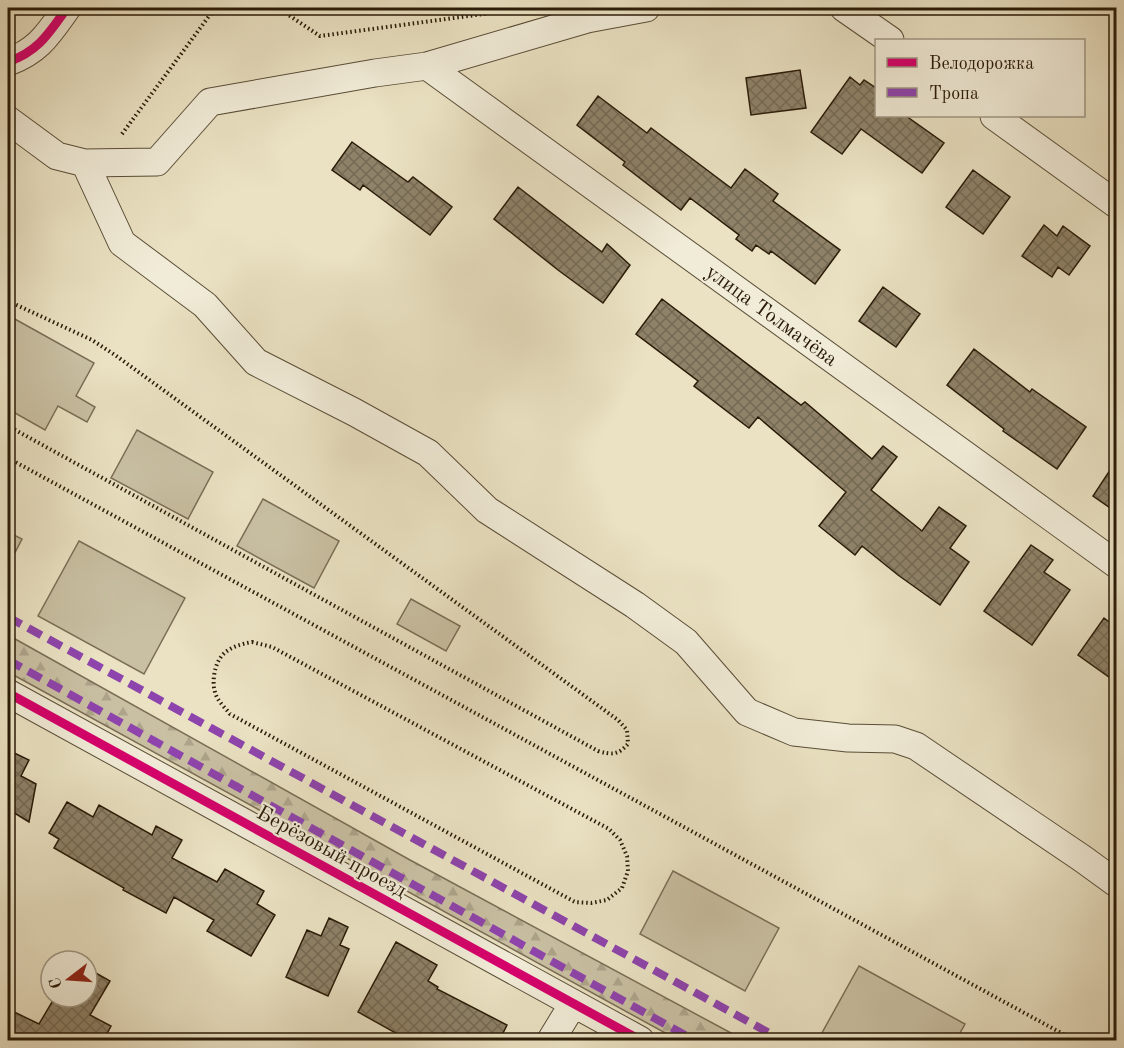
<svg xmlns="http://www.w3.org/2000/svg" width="1124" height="1048" viewBox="0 0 1124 1048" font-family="'Old Standard TT',serif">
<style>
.forest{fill:url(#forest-firs);stroke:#7a6e56;stroke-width:1.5}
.pitch{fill:#c9c0a3;stroke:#7a6e56;stroke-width:1.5}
.building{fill:url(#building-cross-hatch);stroke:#2a1b08;stroke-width:1.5}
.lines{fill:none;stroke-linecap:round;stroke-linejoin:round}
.minor-casing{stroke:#5a4d37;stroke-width:29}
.path{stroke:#2a1b08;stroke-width:4;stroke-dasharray:1.5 3;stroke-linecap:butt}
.minor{stroke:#f1ecd8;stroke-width:27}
.quiet{stroke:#8e44ad;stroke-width:8;stroke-dasharray:15 8;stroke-linecap:butt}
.cycleway-casing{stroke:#f1ecd8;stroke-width:13}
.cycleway{stroke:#d6006c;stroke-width:9}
.labels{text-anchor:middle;stroke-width:4.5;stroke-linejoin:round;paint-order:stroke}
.street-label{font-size:21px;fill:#2a1b08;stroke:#f1ecd8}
</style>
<defs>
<pattern id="forest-firs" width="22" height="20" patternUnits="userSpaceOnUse" patternTransform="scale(1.5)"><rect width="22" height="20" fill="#c9c0a3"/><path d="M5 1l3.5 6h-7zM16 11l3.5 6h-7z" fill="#ada48b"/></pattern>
<pattern id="building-cross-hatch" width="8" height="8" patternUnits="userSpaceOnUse" patternTransform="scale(1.5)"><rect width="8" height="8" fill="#8e8269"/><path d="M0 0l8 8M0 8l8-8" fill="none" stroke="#746a54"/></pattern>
</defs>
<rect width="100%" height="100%" fill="#eae2c3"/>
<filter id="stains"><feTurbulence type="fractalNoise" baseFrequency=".00333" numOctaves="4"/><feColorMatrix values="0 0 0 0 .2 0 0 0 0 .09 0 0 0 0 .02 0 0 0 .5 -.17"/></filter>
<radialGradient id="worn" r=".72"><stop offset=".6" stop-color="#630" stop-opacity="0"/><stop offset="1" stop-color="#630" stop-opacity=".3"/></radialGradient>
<path class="forest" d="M 8,635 L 410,860 L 744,1040 L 678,1040 L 8,672 Z"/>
<path class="pitch" d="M 13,318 L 94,363 L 76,396 L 95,407 L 87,422 L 58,406 L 45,430 L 8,409 L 8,328 Z
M 137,430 L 213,472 L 188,519 L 111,478 Z
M 263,499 L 339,541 L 314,588 L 237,546 Z
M 8,532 L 22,539 L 9,564 L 8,564 Z
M 79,541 L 185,598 L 144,674 L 38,616 Z
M 411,599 L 460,626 L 446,651 L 397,624 Z
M 673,871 L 779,928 L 745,991 L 640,934 Z
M 859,966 L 965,1024 L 956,1040 L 818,1040 Z"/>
<path class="building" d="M 800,70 L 806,108 L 751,115 L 746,78 Z
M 850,77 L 860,85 L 864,80 L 876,88 L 876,116 L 906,116 L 944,143 L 922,173 L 861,129 L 842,154 L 811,132 Z
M 598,96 L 647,133 L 651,128 L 731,188 L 745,169 L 778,194 L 773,201 L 840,250 L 815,284 L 771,251 L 769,254 L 756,245 L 752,251 L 736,239 L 739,235 L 690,198 L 681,210 L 623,165 L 625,162 L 577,125 Z
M 352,142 L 408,182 L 413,177 L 452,207 L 430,235 L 363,185 L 360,190 L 332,170 Z
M 973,170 L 1010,197 L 983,234 L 946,207 Z
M 518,187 L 602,252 L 607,244 L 630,265 L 603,303 L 558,270 L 494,219 Z
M 1044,225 L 1057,236 L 1063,226 L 1090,246 L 1069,275 L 1058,267 L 1052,277 L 1022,256 Z
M 883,287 L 920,314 L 896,347 L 859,321 Z
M 662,299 L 801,405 L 805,402 L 872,459 L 883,446 L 897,457 L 871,490 L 922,531 L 939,507 L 966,526 L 950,548 L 969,562 L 940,605 L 898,575 L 862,546 L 855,555 L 819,526 L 846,492 L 758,417 L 749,428 L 694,386 L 698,381 L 636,334 Z
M 974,349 L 1030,392 L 1032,389 L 1086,427 L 1057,469 L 1003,431 L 1004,429 L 947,385 Z
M 1116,461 L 1116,512 L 1093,496 Z
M 1031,545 L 1053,560 L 1044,572 L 1070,590 L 1032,645 L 984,611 Z
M 1104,618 L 1116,627 L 1116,682 L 1078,655 Z
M 8,750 L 29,760 L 21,776 L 36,784 L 29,822 L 8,809 Z
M 67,802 L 93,817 L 99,805 L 152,835 L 156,826 L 182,840 L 172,858 L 217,882 L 225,869 L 264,891 L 257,904 L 275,915 L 251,956 L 207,931 L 214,920 L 174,897 L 166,913 L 123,890 L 124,888 L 54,848 L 59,839 L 49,833 Z
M 329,918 L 348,927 L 340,945 L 349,949 L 328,996 L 286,977 L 307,930 L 321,936 Z
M 396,942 L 437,965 L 428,981 L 438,987 L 437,989 L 507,1025 L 499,1041 L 410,1041 L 358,1012 Z
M 87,968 L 110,981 L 90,1015 L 111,1026 L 103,1041 L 8,1041 L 8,1009 L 39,1024 L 55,997 L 87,997 Z"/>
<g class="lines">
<g class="minor-casing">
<path id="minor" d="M 844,8 L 890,40
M 8,62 C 39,51 49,33 67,8
M 427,66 L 1116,564
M 994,116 L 1116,204
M 8,120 L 57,156 L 85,163 L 122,243 L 205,305 L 256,362 L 354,412 L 428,453 L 487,510 L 635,605 L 686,642 L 747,712 L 794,732 L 848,738 L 895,739 L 916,746 L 1083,859 L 1116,883
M 85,163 L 157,162 L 210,102 L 375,73 L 427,66 L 587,19 L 646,8
M 8,693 L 640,1040
M 551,1040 L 573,1004"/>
</g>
<path class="path" d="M 278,8 L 320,36 L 528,8
M 8,17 L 14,8
M 122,134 L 215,8
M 8,301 L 92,340 L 115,355 L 618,720 L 627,730 L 628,744 C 618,755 612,755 598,751 L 8,426
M 8,458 L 1074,1040
M 252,642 L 272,647 L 609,829 L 620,840 L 627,856 L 628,871 L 622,888 L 607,900 L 591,903 L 575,902 L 230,714 C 226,709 221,704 218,699 C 214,693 213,684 214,676 C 217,653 230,646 252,642 Z"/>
<use href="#minor" class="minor"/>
<path class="quiet" d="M 8,617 L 782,1040
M 8,660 L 694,1040"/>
<g class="cycleway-casing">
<path id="cycleway" d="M 8,62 C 39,51 49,33 67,8
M 8,693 L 640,1040"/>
</g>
<use href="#cycleway" class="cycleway"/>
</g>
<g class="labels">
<g class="street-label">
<text transform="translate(772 315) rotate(36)" y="7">улица Толмачёва</text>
<text transform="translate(332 851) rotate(29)" y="7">Берёзовый проезд</text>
</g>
</g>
<rect width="1124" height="1048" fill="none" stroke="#eae2c3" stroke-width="30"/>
<rect x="9" y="9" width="1106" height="1030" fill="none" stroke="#2a1b08" stroke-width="3"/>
<rect x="15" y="15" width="1094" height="1018" fill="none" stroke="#2a1b08" stroke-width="1.5"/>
<rect x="875" y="39" width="210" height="78" fill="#f1ecd8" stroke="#a19885" stroke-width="1.5"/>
<rect x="887" y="58" width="30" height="9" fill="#d6006c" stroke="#a19885" stroke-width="1.5"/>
<text x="929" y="69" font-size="18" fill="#2a1b08">Велодорожка</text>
<rect x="887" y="88" width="30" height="9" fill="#8e44ad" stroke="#a19885" stroke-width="1.5"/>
<text x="929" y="99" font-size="18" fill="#2a1b08">Тропа</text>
<g transform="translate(69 979) rotate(253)"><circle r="28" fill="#f1ecd8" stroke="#a19885" stroke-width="1.5"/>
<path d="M0-4.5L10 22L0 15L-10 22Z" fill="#8f2418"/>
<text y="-9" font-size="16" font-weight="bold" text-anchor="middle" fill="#2a1b08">С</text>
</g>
<rect width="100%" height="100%" filter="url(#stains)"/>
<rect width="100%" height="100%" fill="url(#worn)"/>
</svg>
